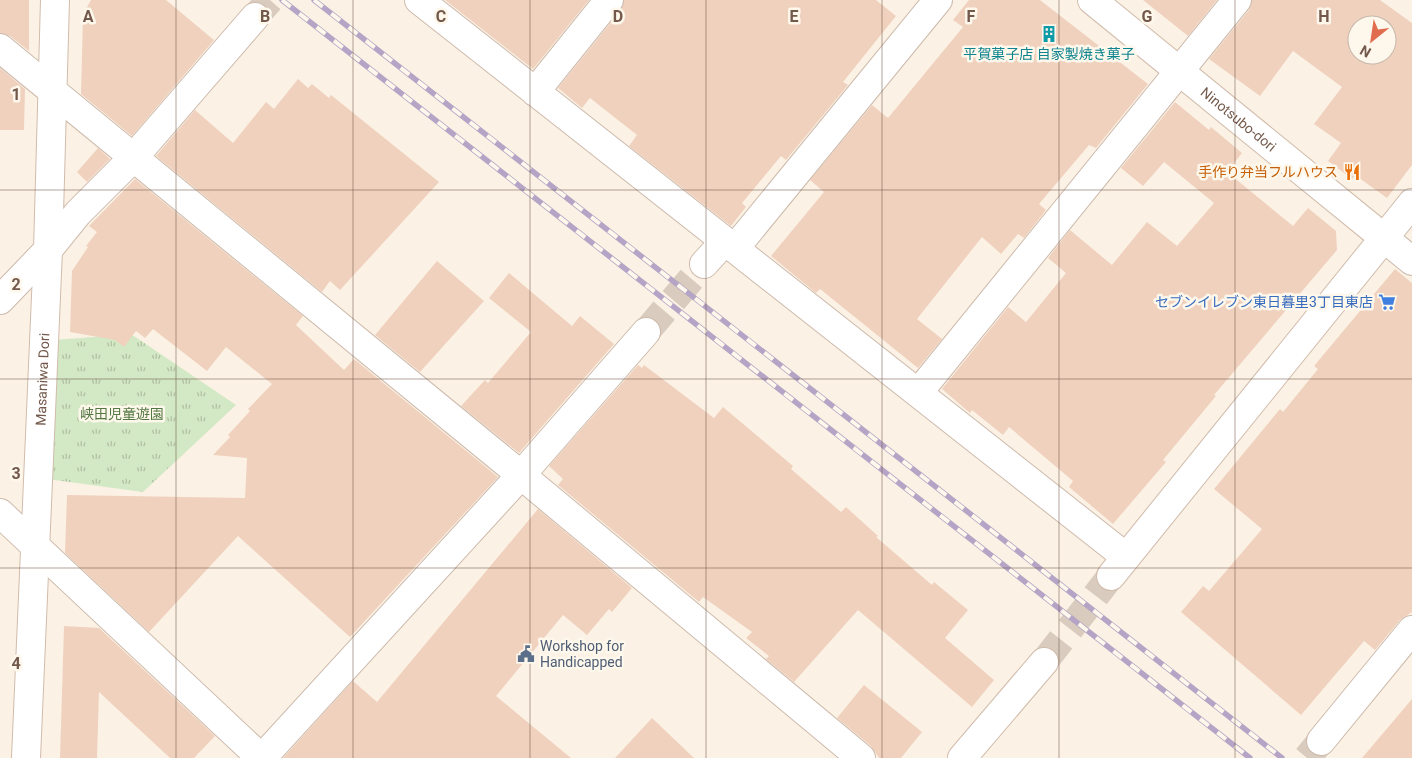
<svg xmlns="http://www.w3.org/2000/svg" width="1412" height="758" viewBox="0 0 1412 758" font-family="Roboto,'Noto Sans JP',sans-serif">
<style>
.park{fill:url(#park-tufts)}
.building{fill:#f0d1be;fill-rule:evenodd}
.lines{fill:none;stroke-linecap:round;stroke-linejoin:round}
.street-tunnel{stroke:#d9ccbe;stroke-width:28;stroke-dasharray:28 14;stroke-linecap:butt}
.secondary-tunnel{stroke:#d9ccbe;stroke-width:28;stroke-dasharray:28 14;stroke-linecap:butt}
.street-casing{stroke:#cdbaac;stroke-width:30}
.secondary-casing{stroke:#d1bcac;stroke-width:30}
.street{stroke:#fff;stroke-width:28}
.secondary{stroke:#fff;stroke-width:28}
.rail-casing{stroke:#b5a4c5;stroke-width:5.5}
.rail{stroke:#fef7eb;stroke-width:4;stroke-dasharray:11;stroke-linecap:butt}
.grid{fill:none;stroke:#73594b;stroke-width:1;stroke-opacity:0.55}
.labels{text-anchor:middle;stroke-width:5;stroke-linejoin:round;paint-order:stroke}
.culture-label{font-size:14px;fill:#0d838f;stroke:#fef7eb}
.street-label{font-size:14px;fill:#73594b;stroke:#fef7eb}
.food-label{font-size:14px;fill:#c56008;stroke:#fef7eb;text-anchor:end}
.shop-label{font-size:14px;fill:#366cbe;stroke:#fef7eb;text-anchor:end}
.park-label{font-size:14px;fill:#547843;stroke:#fef7eb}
.service-label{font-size:14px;fill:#4e5e75;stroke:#fef7eb;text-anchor:start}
.grid-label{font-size:16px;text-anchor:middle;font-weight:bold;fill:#73594b;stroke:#fef7eb;stroke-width:5;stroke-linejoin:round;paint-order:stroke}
</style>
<defs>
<pattern id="park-tufts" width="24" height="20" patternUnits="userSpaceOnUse" patternTransform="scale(1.25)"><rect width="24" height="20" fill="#d3e8c4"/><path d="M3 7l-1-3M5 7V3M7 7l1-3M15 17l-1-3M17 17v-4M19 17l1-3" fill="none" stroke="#b0bfa1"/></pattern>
</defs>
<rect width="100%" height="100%" fill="#fbf2e5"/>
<path class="park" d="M 131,334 L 236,405 L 143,492 L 47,479 L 54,340 Z"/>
<path class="building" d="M 0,0 L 29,0 L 29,51 L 10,36 L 0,33 Z
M 91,0 L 166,0 L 214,40 L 132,136 L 81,94 L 83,14 Z
M 445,0 L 589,0 L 533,69 Z
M 624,0 L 876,0 L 896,16 L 843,82 L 848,85 L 786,160 L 781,156 L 742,203 L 746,207 L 731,226 L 629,146 L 637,135 L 590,98 L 582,108 L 558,88 L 621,10 Z
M 969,0 L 1040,0 L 1148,84 L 1096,148 L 1089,145 L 1039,204 L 1046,210 L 1024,238 L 1018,234 L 1001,254 L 982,237 L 917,319 L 942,339 L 918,368 L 820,289 L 816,293 L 771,256 L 824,192 L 810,180 L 872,105 L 888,118 L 963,27 L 953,20 Z
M 1143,0 L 1217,0 L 1188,36 Z
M 1252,0 L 1380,0 L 1412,23 L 1412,165 L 1387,198 L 1355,175 L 1352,179 L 1328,161 L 1341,143 L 1314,124 L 1342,87 L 1293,51 L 1260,96 L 1209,59 L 1249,10 ZM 1357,25 L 1387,25 L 1387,55 L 1357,55 Z
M 0,68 L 25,89 L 24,130 L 0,130 Z
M 298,79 L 308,88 L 312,84 L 329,98 L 331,95 L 439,182 L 340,290 L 330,281 L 322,292 L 156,156 L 195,110 L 233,143 L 266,102 L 274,109 Z
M 1175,102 L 1209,130 L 1211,127 L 1242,153 L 1227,172 L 1293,226 L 1308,208 L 1336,231 L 1337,250 L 1214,395 L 1216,396 L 1163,460 L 1166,462 L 1113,524 L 1069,487 L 1073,481 L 1009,427 L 1003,435 L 972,410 L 970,413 L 942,389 L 1008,307 L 1026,322 L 1066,273 L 1048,258 L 1070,230 L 1112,265 L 1147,222 L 1177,246 L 1214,203 L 1164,162 L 1143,186 L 1121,168 Z
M 98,148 L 110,159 L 87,182 L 77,172 Z
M 135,179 L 303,316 L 296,325 L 344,370 L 354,359 L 498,477 L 350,637 L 238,536 L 149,632 L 65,553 L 67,495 L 245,498 L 247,458 L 213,455 L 230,437 L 228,435 L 250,411 L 248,409 L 272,384 L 226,347 L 207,371 L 153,329 L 145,338 L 136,331 L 124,347 L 115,340 L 70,332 L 72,271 L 88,247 L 86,246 L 97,232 L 89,226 Z
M 437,261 L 484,301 L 420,372 L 375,335 Z
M 1395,269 L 1412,283 L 1412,612 L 1400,620 L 1375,650 L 1364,641 L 1301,715 L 1181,612 L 1203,586 L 1209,591 L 1262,529 L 1214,489 L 1280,409 L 1283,412 L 1318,369 L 1314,366 Z
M 509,273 L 572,326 L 580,316 L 614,344 L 519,453 L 461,406 L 485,380 L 488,383 L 531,332 L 489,298 Z
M 638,365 L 642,368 L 644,365 L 714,418 L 723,407 L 793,466 L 791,469 L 841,512 L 846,507 L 878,536 L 876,537 L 932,585 L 934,582 L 968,610 L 945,638 L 994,680 L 972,707 L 858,610 L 794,682 L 766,659 L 769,656 L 746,638 L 752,632 L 703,597 L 699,602 L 558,485 L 563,479 L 549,466 Z
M 538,509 L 632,588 L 612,612 L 609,609 L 587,635 L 563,615 L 496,696 L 571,758 L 283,758 L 353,681 L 377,702 Z
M 64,626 L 99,628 L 215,736 L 194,758 L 170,758 L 99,692 L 97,758 L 60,758 Z
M 864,685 L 922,732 L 901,758 L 879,758 L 871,746 L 837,718 Z
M 1412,699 L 1412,758 L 1362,758 Z
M 652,718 L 694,758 L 615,758 Z"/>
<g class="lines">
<path class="street-tunnel" d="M 255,17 L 270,0
M 646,332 L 704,264
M 1307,758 L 1321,741"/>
<path class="secondary-tunnel" d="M 1044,662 L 1111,576"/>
<g class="street-casing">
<path id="street" d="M 419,0 L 1126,557
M 0,48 L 521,475 L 861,758
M 535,92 L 609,0
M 1412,203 L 1384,238 L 1412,261
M 735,248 L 938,0
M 704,264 L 725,241
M 0,300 L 48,250 L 78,213 L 134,157 L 255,17
M 918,393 L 1237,0
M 0,513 L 261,758
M 1321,741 L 1412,630
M 262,758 L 521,475 L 646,332"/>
</g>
<g class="secondary-casing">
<g id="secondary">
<path id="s1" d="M 1092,0 L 1384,238 L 1111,576"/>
<path id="s2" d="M 26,758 L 48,250 L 55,0"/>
<path d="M 962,758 L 1044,662"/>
</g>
</g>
<use href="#street" class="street"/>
<use href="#secondary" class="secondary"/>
<g class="rail-casing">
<path id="rail" d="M 282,0 L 1250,758
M 314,0 L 1282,758"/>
</g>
<use href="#rail" class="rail"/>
</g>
<path class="grid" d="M 176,0 L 176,758M 353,0 L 353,758M 530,0 L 530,758M 706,0 L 706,758M 882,0 L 882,758M 1059,0 L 1059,758M 1235,0 L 1235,758M 0,190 L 1412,190M 0,379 L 1412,379M 0,568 L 1412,568"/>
<defs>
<g id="building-bare" transform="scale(1.35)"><path d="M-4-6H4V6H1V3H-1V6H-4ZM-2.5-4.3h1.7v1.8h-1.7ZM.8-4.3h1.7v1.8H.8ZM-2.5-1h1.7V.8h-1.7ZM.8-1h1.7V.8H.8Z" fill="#0f9aa8" stroke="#fef7eb" stroke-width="2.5" paint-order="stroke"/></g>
<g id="restaurant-bare" transform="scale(1.35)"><path d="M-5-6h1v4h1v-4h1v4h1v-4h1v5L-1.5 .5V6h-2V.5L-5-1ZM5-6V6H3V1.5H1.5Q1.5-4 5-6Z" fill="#e8710a" stroke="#fef7eb" stroke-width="2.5" paint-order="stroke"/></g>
<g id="supermarket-bare" transform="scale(1.35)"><path d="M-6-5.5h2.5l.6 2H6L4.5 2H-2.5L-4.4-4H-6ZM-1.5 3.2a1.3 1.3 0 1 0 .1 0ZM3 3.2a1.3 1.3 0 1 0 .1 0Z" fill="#3f7fe0" stroke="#fef7eb" stroke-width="2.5" paint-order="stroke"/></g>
<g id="civic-bare" transform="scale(1.35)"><path d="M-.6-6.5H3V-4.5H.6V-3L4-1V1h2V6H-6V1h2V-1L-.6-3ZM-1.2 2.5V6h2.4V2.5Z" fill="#5c6f8a" stroke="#fef7eb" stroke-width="2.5" paint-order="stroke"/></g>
</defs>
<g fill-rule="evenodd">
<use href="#building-bare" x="1049" y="34"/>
<use href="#restaurant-bare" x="1352" y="172"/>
<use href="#supermarket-bare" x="1387" y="302"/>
<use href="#civic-bare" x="526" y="654"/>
</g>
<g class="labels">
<g class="culture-label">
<text x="1049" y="59">平賀菓子店 自家製焼き菓子</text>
</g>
<g class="street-label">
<text dy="5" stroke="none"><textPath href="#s1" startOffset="189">Ninotsubo-dori</textPath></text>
<text dy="5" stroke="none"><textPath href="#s2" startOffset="379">Masaniwa Dori</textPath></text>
</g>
<g class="food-label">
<text x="1338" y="177">手作り弁当フルハウス</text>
</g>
<g class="shop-label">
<text x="1373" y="307">セブンイレブン東日暮里3丁目東店</text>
</g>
<g class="park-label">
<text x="122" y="419">峡田児童遊園</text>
</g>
<g class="service-label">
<text x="540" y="651">Workshop for<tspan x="540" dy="16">Handicapped</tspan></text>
</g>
</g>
<g class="grid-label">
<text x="88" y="22">A</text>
<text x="265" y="22">B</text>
<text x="441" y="22">C</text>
<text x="618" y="22">D</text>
<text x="794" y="22">E</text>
<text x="971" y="22">F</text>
<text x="1147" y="22">G</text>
<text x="1324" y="22">H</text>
<text x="16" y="100">1</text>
<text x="16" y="290">2</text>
<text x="16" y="479">3</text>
<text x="16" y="669">4</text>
</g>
<g transform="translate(1372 40) rotate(210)"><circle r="24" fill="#fef7eb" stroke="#c6b8ab"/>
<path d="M0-4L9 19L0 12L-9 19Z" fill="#e16d4f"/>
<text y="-8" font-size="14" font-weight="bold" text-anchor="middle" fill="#73594b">N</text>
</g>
</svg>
